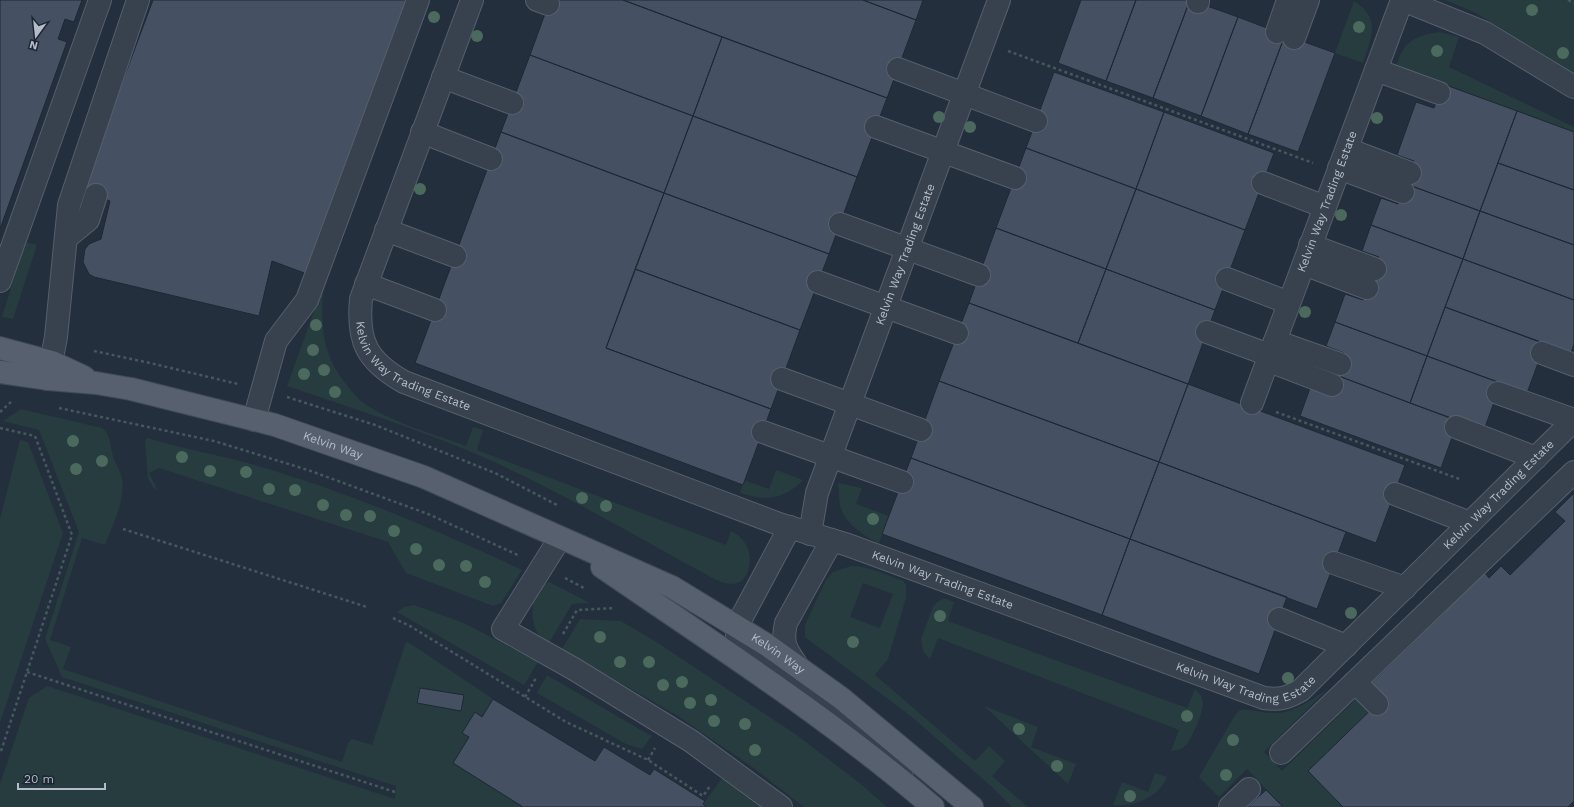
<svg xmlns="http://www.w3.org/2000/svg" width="1574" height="807" viewBox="0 0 1574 807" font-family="'Work Sans',sans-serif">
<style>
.green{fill:#263c3f;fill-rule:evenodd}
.building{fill:#455162;stroke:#1f2835}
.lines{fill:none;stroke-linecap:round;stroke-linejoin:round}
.minor-casing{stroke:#565f6c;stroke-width:24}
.major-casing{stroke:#414a57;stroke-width:24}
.path{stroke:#44595c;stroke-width:2.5;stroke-dasharray:3 3;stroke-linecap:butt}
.minor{stroke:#38414e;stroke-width:22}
.major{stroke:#56606e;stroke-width:22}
.tree{fill:#4b6a5d}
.labels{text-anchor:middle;stroke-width:4;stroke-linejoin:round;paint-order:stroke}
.street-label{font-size:12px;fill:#b4bcc9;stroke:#1d2633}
</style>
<rect width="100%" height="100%" fill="#242f3e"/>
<path class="green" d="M 1445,0 L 1574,0 L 1574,73 L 1476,13 Z
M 1354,1 C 1382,19 1371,37 1363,63 L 1335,53 Z
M 1439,32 L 1459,37 L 1449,67 L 1574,127 L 1574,132 L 1396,66 C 1404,42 1413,36 1439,32 Z
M 25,242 L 37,245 L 13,319 L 2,317 Z
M 324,284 C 320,322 321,353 346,384 C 352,391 357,399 365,404 C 393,423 434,434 466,446 L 473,427 L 483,430 L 477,450 L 726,545 L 731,531 C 739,535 745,541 748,549 C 753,561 748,584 732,584 C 724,584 717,580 711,577 C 635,536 560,491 481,456 C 418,429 352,408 287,386 Z
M 21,409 L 102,428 C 111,435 110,446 113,456 C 115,464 121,471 122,479 C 126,499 112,526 105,545 L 82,538 L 50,640 L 71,647 L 63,669 L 342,762 L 348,743 L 352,739 L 372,745 L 406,642 L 411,644 L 493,699 L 482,717 L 475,712 L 462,733 L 469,737 L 453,763 L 523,807 L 0,807 L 0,784 L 29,698 L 47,686 L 395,799 L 396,786 L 62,677 L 45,639 L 79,532 L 39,430 L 3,421 ZM 420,688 L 464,695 L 461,710 L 417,703 Z
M 147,438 C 180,448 214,454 248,463 C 343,490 433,528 522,570 L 501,603 L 493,606 L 406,573 L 388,542 L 159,468 L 149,473 L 158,491 L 153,487 L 148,479 L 145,441 Z
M 20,440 L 28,442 L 63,533 L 0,723 L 0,519 Z
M 776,470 L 803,480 C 784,500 765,501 740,493 L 744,480 L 769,489 Z
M 838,483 L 862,488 L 856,504 L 889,516 L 879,543 C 864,537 845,523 840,506 C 839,499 839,491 838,483 Z
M 851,566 C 869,566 886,575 903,581 L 906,585 L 906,598 L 888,659 L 875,675 L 975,761 L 989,746 L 1005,761 L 992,776 L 1028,807 L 1012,807 L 992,787 L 912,717 L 805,637 L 805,625 L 810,614 L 826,580 L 833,572 ZM 863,583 L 893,594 L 880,628 L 850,617 Z
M 549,582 L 590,603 L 572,604 L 549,643 C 546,641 542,639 539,635 C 530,623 530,599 541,587 C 543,585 547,583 549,582 Z
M 942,599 L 947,599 L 954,602 L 948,621 L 1187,708 L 1195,689 C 1199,693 1202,696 1203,702 C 1204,711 1192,739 1186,745 C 1181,750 1177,750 1171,751 L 1179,730 L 938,638 L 930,659 L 923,651 L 921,639 L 933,607 L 936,603 Z
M 414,605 L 464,623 L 538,662 L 524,685 L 397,612 L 404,607 Z
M 580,619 L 621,621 L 658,643 L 798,736 L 862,785 L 887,807 L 804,807 L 755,769 L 678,716 L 562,649 Z
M 547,675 L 641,730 L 652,736 L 642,749 L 626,744 L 537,693 Z
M 1329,688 L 1264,752 L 1282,771 L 1357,698 L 1370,711 L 1343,807 L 1283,807 L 1247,769 L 1219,797 L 1199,777 L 1235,715 L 1240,710 C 1251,709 1261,713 1272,713 C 1294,714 1311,700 1329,688 Z
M 984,706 L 1038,727 L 1031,747 L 1076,764 L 1068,784 Z
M 1155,773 L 1167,777 C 1159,797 1135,807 1113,805 L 1122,782 L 1148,792 Z
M 723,777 L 767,807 L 707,807 L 703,804 Z"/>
<path class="building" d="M 0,0 L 82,0 L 74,22 L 65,19 L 58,39 L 67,42 L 0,229 Z
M 153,0 L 410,0 L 307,274 L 272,261 L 259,316 L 94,277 L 89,274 L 83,262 L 85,249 L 89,244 L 101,239 L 110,201 L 82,190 Z
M 550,0 L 623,0 L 722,37 L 693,116 L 530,55 Z
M 623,0 L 863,0 L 916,20 L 887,98 Z
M 863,0 L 923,0 L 916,20 Z
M 1081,0 L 1136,0 L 1106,81 L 1058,63 Z
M 1136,0 L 1190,0 L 1153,98 L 1106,81 Z
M 1190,0 L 1238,17 L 1201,116 L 1153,98 Z
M 1238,17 L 1285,35 L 1248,134 L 1201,116 Z
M 1285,35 L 1335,53 L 1298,152 L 1248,134 Z
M 722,37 L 887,98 L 857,177 L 693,116 Z
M 530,55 L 693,116 L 664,193 L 501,132 Z
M 1054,72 L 1164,112 L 1136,189 L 1026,148 Z
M 1443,84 L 1517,111 L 1480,211 L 1406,184 L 1414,161 L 1397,155 L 1416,102 L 1434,108 Z
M 1517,111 L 1574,132 L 1574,190 L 1498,163 Z
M 1164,112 L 1274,153 L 1245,230 L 1136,189 Z
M 693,116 L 857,177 L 829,254 L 664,193 Z
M 501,132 L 664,193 L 606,348 L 771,409 L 743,485 L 415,363 Z
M 1026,148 L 1136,189 L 1106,269 L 996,228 Z
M 1498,163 L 1574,190 L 1574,245 L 1480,211 Z
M 1406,184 L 1480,211 L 1463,259 L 1371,225 L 1381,198 L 1398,204 Z
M 1136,189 L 1245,230 L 1215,310 L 1106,269 Z
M 664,193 L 829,254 L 800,330 L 635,269 Z
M 1480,211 L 1574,245 L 1574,300 L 1463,259 Z
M 1371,225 L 1463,259 L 1427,356 L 1335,322 L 1345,294 L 1363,300 L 1375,269 L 1379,257 L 1362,251 Z
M 996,228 L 1106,269 L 1078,343 L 969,303 Z
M 1463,259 L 1574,300 L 1574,344 L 1571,353 L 1445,307 Z
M 635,269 L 800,330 L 771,409 L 606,348 Z
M 1106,269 L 1215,310 L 1188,384 L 1078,343 Z
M 969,303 L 1188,384 L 1159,462 L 939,381 Z
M 1445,307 L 1545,344 L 1527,393 L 1427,356 Z
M 1335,322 L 1427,356 L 1410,403 L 1336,375 L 1344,353 L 1326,346 Z
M 1427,356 L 1501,383 L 1484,430 L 1410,403 Z
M 1336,375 L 1458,421 L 1441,468 L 1300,416 L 1310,388 Z
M 939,381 L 1159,462 L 1130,539 L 911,458 Z
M 1188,384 L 1405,465 L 1376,543 L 1159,462 Z
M 911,458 L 1130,539 L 1102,615 L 882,534 Z
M 1159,462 L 1346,532 L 1317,609 L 1130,539 Z
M 1574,493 L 1574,801 L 1568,807 L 1343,807 L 1308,771 L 1382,699 L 1369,685 L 1485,573 L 1489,578 L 1501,566 L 1510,575 L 1565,521 L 1555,512 Z
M 1130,539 L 1287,597 L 1259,674 L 1102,615 Z
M 420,688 L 464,695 L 461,711 L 417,703 Z
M 493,699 L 595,761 L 604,747 L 650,775 L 654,769 L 705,801 L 703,804 L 707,807 L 523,807 L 453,763 L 469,737 L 462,733 L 475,712 L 482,717 Z
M 1266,790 L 1283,807 L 1247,807 Z"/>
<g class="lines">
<g class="minor-casing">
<g id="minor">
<path id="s1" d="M 472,0 L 361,299 C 357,342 367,361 404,382 L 779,524 L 848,545 L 1264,698 C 1281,700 1287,698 1301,690 L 1574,420"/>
<path d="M 537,0 L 548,4"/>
<path d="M 1403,0 L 1485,33 L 1574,87"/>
<path d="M 1198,2 L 1198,0"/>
<path d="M 1277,32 L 1288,0"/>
<path d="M 1294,38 L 1308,0"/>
<path d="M 898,69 L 1036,121"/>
<path d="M 1376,70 L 1439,93"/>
<path d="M 443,77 L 512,103"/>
<path d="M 876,127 L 1015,178"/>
<path d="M 422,132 L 491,159"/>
<path d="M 1347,149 L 1410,173"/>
<path d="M 1339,168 L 1403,192"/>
<path d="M 1263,183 L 1325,207"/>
<path d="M 840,224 L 979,275"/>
<path d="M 386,230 L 455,256"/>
<path d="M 66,238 L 88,220 L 96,195"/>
<path d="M 1310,245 L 1375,269"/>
<path d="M 1304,264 L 1367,288"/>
<path d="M 1227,279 L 1289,303"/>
<path d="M 0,281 L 100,0"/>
<path d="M 818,282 L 957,333"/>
<path d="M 366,284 L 435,310"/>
<path d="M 1207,332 L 1269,355"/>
<path d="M 1275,341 L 1340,364"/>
<path d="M 1542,353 L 1574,365"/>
<path d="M 1267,360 L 1332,385"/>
<path d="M 48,379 L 56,337 L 69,205 L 138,0"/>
<path d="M 782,379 L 921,430"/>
<path d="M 1498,393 L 1574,420"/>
<path id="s2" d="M 1252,403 L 1402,0"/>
<path d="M 254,420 L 276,341 L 307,300 L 418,0"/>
<path d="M 1456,427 L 1536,458"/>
<path d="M 763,432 L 902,482"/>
<path d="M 1395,494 L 1470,523"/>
<path d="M 790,527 L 737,626 L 737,642 L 779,670 L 901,761 L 901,780"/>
<path id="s3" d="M 810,534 L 817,493 L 999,0"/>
<path d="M 560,538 L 503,629 L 574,669 L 691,741 L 781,807"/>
<path d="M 1334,563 L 1405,588"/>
<path d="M 1279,619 L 1346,646"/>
<path d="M 798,667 C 787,650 781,645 786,623 L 832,540"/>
<path d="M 1355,682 L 1377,704"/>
<path d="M 1281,753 L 1574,472"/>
<path d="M 1230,807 L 1249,789"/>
</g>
</g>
<g class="major-casing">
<g id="major">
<path d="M 0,348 L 52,362 L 84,377"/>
<path id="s4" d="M 0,372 L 48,379 L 96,383 L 131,389 L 275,425 L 424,477 L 672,587 L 767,645 L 841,698 L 972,807"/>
<path d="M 602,567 C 714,644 830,718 933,807"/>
</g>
</g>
<path class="path" d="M 1568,0 L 1574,3
M 1008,51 L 1313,163
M 94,351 L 150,363 L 238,384
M 287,397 L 375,425 L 495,473 L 557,505
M 59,408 L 214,441 L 308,470 L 428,514 L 518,555
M 0,412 L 12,401
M 1276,412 L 1462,480
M 0,428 L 35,436 L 72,535 L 0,754
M 123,529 L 367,607
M 565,578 L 584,588
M 393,618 L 410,626 L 566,722 L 648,760 L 703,796 L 710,786
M 563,634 L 577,610 L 615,608
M 27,672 L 395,792
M 525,697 L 536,678
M 648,760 L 655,748"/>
<use href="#minor" class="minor"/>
<use href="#major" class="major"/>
</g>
<g class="tree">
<circle cx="1532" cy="10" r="6"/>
<circle cx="434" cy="17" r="6"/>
<circle cx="1359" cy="27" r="6"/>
<circle cx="477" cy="36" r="6"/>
<circle cx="1437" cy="51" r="6"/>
<circle cx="1563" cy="53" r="6"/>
<circle cx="939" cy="117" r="6"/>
<circle cx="1377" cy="118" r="6"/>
<circle cx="970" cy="127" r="6"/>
<circle cx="420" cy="189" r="6"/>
<circle cx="1341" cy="215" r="6"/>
<circle cx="1305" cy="312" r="6"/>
<circle cx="316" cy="325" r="6"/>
<circle cx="313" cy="350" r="6"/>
<circle cx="324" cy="370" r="6"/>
<circle cx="304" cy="374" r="6"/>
<circle cx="335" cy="392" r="6"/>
<circle cx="73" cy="441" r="6"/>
<circle cx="182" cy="457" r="6"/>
<circle cx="102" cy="461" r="6"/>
<circle cx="76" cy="469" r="6"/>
<circle cx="210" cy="471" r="6"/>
<circle cx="246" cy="472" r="6"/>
<circle cx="269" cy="489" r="6"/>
<circle cx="295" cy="490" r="6"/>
<circle cx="582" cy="498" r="6"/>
<circle cx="323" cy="505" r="6"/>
<circle cx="606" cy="506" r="6"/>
<circle cx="346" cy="515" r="6"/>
<circle cx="370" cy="516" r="6"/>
<circle cx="873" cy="519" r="6"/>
<circle cx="394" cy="531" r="6"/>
<circle cx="416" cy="549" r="6"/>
<circle cx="439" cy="565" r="6"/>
<circle cx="466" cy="566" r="6"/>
<circle cx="485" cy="582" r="6"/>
<circle cx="1351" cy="613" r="6"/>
<circle cx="940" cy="616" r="6"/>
<circle cx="600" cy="637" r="6"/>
<circle cx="853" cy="642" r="6"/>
<circle cx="620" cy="662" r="6"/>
<circle cx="649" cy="662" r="6"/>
<circle cx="1288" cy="678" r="6"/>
<circle cx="682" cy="682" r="6"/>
<circle cx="663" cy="685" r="6"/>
<circle cx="711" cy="700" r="6"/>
<circle cx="690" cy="703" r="6"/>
<circle cx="1187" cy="716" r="6"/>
<circle cx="714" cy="721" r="6"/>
<circle cx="745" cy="724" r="6"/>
<circle cx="1019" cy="729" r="6"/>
<circle cx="1233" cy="740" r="6"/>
<circle cx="755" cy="750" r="6"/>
<circle cx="1057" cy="766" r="6"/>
<circle cx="1226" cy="775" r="6"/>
<circle cx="1130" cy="796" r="6"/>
</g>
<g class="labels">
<g class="street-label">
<text dy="4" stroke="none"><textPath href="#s2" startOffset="215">Kelvin Way Trading Estate</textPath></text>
<text dy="4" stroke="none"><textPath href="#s3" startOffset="296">Kelvin Way Trading Estate</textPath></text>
<text dy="4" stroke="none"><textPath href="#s1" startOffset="416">Kelvin Way Trading Estate</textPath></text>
<text dy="4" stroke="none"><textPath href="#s4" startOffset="342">Kelvin Way</textPath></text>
<text dy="4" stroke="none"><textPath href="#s1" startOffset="1653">Kelvin Way Trading Estate</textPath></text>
<text dy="4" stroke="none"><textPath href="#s1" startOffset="994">Kelvin Way Trading Estate</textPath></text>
<text dy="4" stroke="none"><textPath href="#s4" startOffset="835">Kelvin Way</textPath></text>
<text dy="4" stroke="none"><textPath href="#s1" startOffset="1318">Kelvin Way Trading Estate</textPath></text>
</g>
</g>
<g transform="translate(36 36) rotate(195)" stroke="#1d2633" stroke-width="3" paint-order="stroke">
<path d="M0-3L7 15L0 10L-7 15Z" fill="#b4bcc9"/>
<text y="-6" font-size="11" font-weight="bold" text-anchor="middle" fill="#b4bcc9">N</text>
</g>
<path d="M18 783v6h87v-6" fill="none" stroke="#b4bcc9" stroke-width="2"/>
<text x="24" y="783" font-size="12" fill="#b4bcc9" stroke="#1d2633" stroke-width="3" paint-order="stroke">20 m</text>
</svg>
